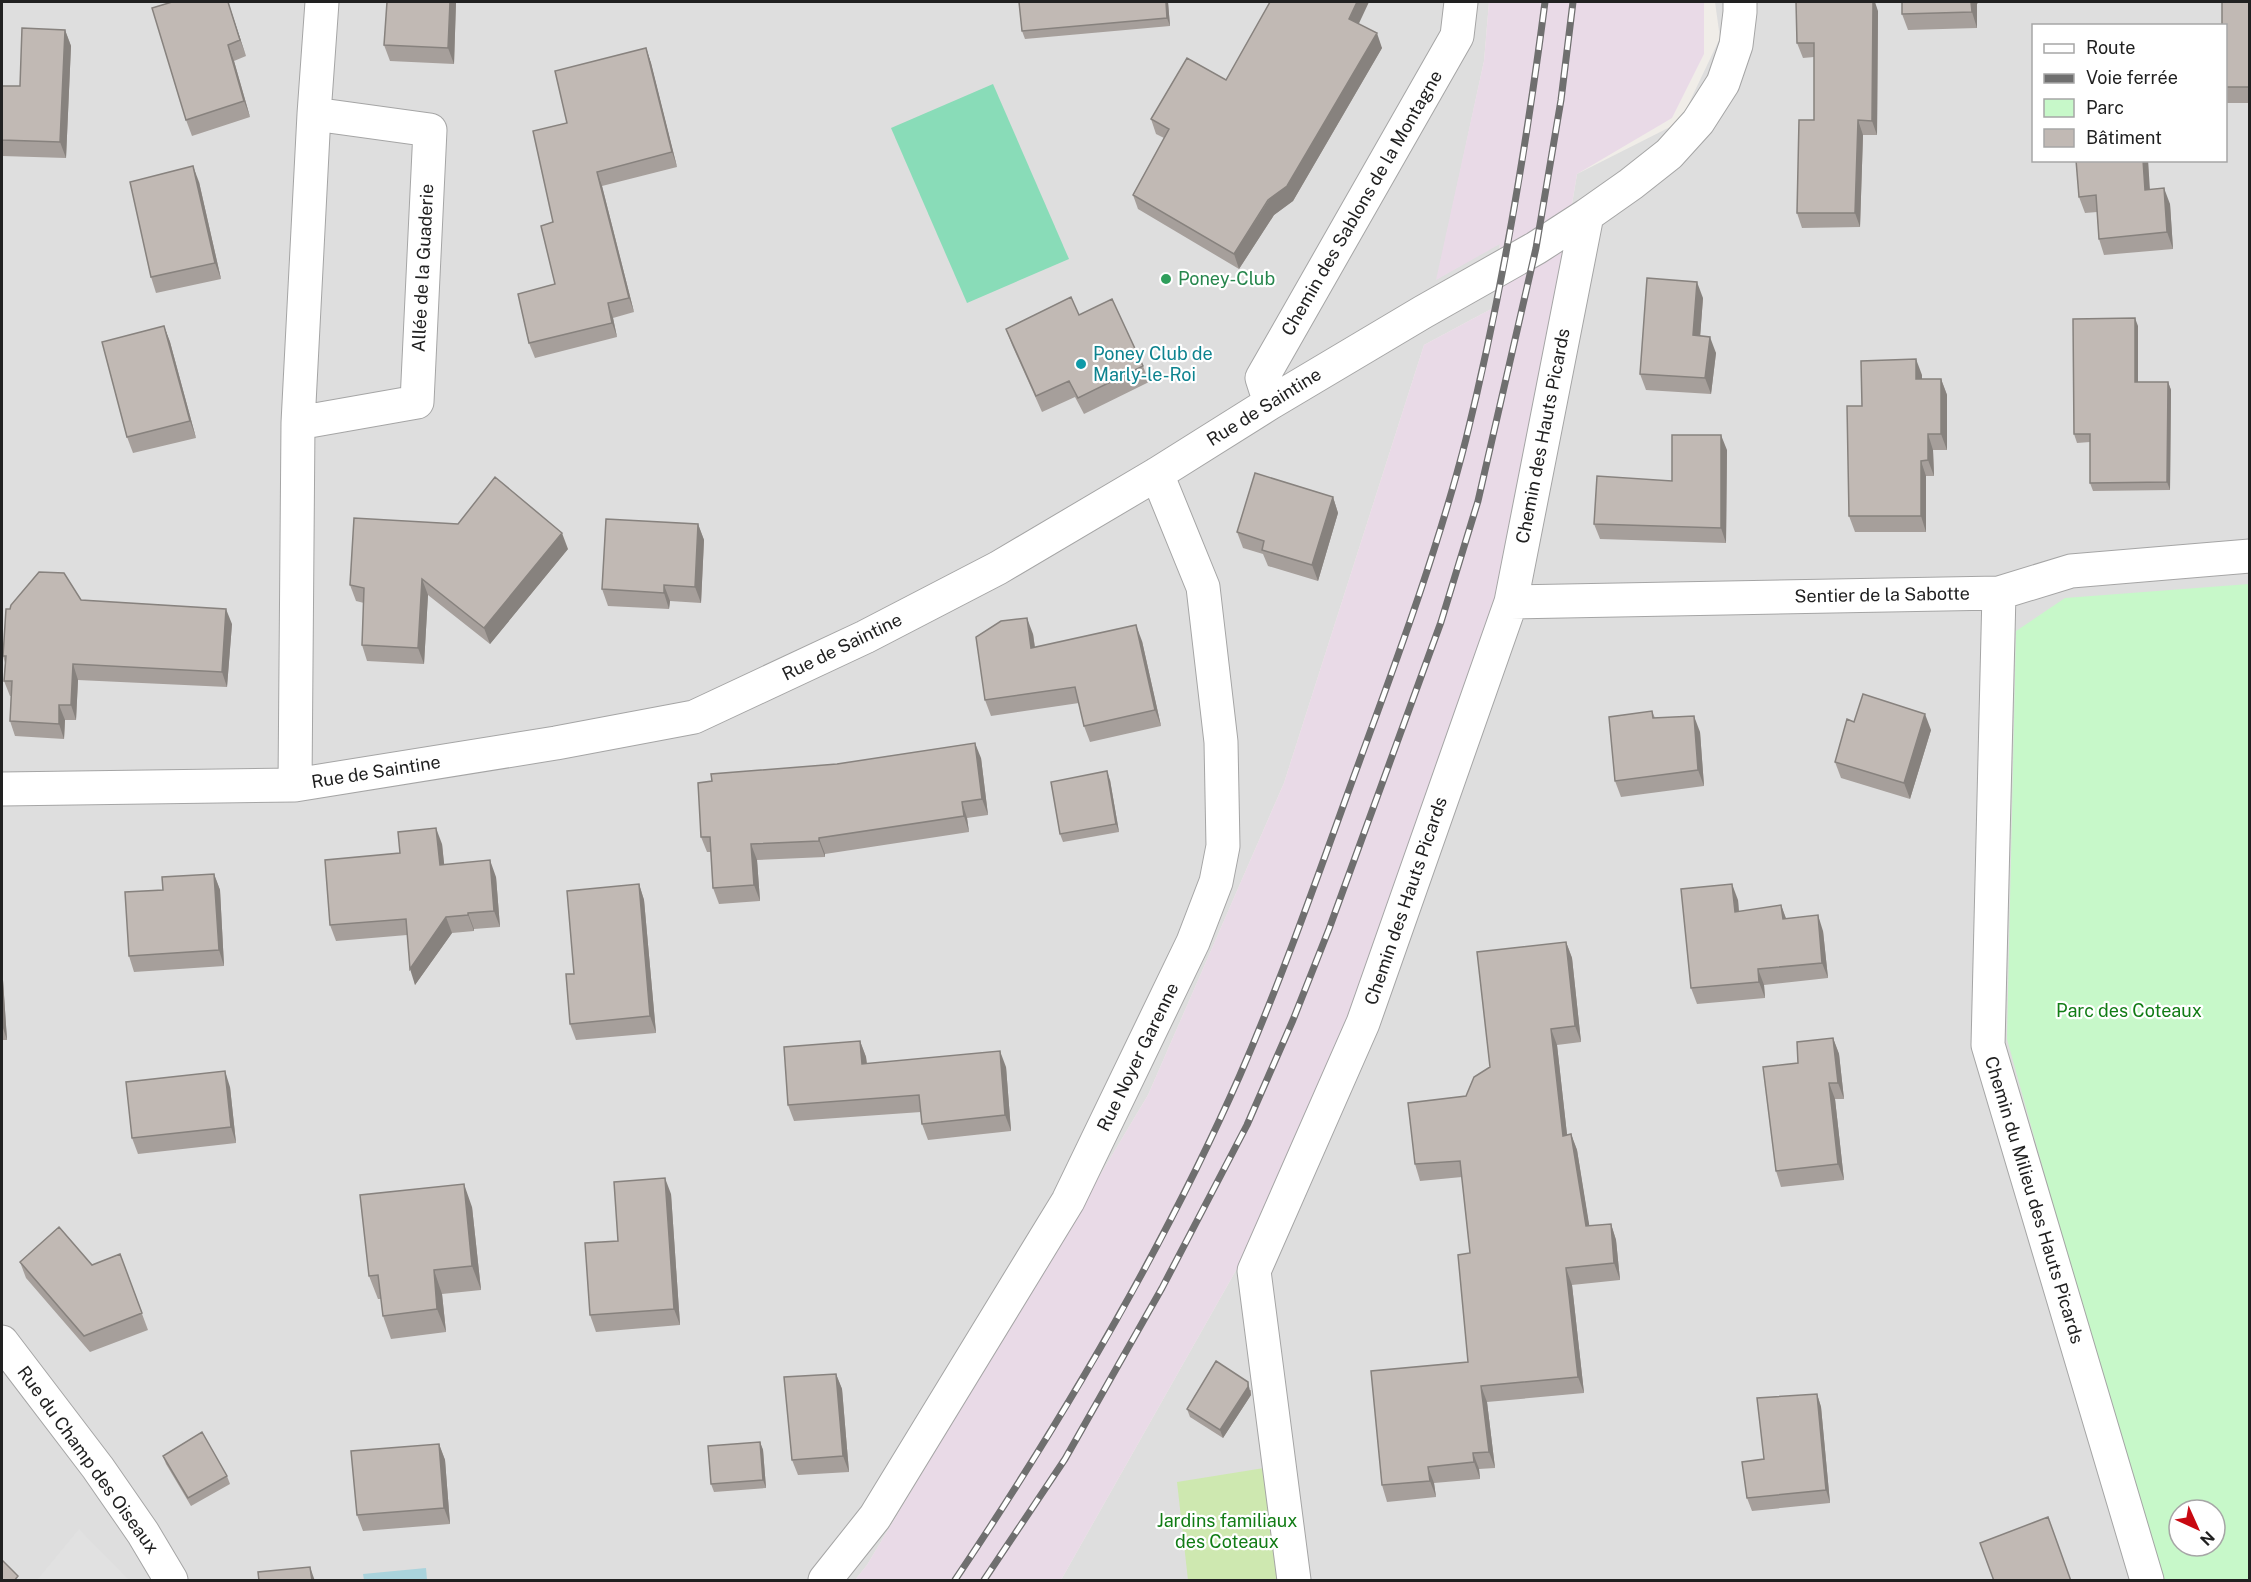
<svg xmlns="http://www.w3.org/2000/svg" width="2251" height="1582" viewBox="0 0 2251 1582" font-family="'Public Sans',sans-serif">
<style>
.residential{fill:#dedede;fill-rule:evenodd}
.industrial{fill:#e9dae7}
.grass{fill:#cee8b0}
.park{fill:#c7f8c9;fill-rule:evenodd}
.pitch{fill:#89dcb8}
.parking{fill:#e1e1e1}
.water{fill:#aad3dc}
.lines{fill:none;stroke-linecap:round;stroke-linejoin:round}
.minor-casing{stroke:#a5a5a5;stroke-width:35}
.minor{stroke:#fff;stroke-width:33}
.rail-casing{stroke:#6f6f6f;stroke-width:7}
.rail{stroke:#fff;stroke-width:4.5;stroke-dasharray:14;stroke-linecap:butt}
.wall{fill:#a69f9b}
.shaded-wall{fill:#87827e}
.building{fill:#c1b9b4;stroke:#87827e;stroke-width:1.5}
.leisure-dot{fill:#2e9e5b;stroke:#fff;stroke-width:2}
.culture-dot{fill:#0f9aa8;stroke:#fff;stroke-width:2}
.labels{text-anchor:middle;stroke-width:4.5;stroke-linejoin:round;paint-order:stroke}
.street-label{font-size:18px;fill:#212121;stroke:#fff}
.leisure-label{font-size:18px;fill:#27864d;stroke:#fff;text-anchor:start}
.culture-label{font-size:18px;fill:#0d838f;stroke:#fff;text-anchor:start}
.park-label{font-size:18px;fill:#117c15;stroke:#fff}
</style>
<rect width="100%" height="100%" fill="#f0ede8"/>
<path class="residential" d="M 2,2 L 1489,2 L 1484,61 L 1437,279 L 1500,243 L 1493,308 L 1424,345 L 1284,783 L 1148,1095 L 867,1565 L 855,1580 L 2,1580 Z
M 1715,2 L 2249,2 L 2249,1580 L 1061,1580 L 1287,1180 L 1554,312 L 1577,174 L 1680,122 L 1720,38 ZM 2034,26 L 2226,26 L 2226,160 L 2034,160 ZM 2179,1510 L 2215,1510 L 2215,1546 L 2179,1546 Z"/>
<path class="industrial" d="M 1489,2 L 1704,2 L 1704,54 L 1672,118 L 1577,174 L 1554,312 L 1511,602 L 1287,1180 L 1061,1580 L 855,1580 L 867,1565 L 1148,1095 L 1284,783 L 1424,345 L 1493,308 L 1500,244 L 1436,280 L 1484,61 Z"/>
<path class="grass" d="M 1264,1468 L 1277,1580 L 1188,1580 L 1177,1482 Z"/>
<path class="park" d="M 2249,584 L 2249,1580 L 2157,1580 L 2007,1039 L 2016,631 L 2065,598 ZM 2179,1510 L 2215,1510 L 2215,1546 L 2179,1546 Z"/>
<path class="pitch" d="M 993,84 L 1069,259 L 967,303 L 891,128 Z"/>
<path class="parking" d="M 79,1529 L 129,1580 L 37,1580 Z"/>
<path class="water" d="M 426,1568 L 427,1580 L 364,1580 L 363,1574 Z"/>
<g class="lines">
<g class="minor-casing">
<path id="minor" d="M 1270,403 L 1262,378 L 1457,36 L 1461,2
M 298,423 L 417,402 L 430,130 L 314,114
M 1999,593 L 1988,1045 L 2147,1580
M 1511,602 L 1999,593 L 2071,571 L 2250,556
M 295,785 L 298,423 L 314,114 L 322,2
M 2,789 L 295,785 L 556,743 L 694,717 L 865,637 L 998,568 L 1157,474 L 1270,403 L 1423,312 L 1536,248 L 1587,215 L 1631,184 L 1669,154 L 1698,122 L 1723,83 L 1736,45 L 1740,12 L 1740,2
M 2,1342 L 98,1468 L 143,1533 L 171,1580
M 825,1580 L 875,1517 L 1068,1201 L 1193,942 L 1216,882 L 1223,846 L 1221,742 L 1203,587 L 1157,474
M 1294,1580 L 1254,1271 L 1363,1023 L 1511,602 L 1587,215"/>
</g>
<use href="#minor" class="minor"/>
<g class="rail-casing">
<path id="rail" d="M 955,1580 C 1063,1419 1162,1252 1240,1075 C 1281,980 1315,884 1350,787 C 1392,672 1436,557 1466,439 C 1502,294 1526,149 1545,2
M 984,1580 L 1065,1459 L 1162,1288 L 1247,1125 L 1293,1020 L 1329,929 L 1441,622 L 1478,501 L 1536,248 L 1561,100 L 1573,2"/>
</g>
<use href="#rail" class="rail"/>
</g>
<path class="wall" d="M 228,2 L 246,56 L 234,61 L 250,117 L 192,136 L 186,120 Z
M 387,2 L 456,2 L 454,64 L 390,61 L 384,45 Z
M 1019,2 L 1168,2 L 1170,26 L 1025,39 L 1022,31 Z
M 1902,2 L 1978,2 L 1977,4 L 1977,28 L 1908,30 L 1902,14 Z
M 2250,2 L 2250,103 L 2226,103 L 2226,26 Z
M 1878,11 L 1877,135 L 1863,135 L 1860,227 L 1802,228 L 1797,213 L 1814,120 L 1814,57 L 1803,58 L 1797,43 Z
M 1359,24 L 1382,48 L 1293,201 L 1274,215 L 1239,269 L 1138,209 L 1133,195 L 1164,138 L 1156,134 L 1151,119 Z
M 65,30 L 71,46 L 66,158 L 2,156 L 2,86 L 20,86 Z
M 646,48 L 651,63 L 677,167 L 602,186 L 634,312 L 613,318 L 617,337 L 535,358 L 529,343 L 555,284 L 553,222 L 567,123 Z
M 2076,160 L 2148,160 L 2149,190 L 2170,204 L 2173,249 L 2104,255 L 2099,239 L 2097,212 L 2085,213 L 2079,197 Z
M 199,182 L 221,279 L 156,293 L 151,277 Z
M 1703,298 L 1700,336 L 1716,353 L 1711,394 L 1646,390 L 1640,374 Z
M 1079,315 L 1143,366 L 1149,382 L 1084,414 L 1075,397 L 1042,412 L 1012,345 L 1006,329 Z
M 164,326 L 170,342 L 196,438 L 133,453 L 127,437 Z
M 2138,326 L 2138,382 L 2168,382 L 2171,390 L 2170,490 L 2093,491 L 2090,483 L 2090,442 L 2077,443 L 2074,434 Z
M 1922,375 L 1922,379 L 1941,379 L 1947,395 L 1947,450 L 1933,450 L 1934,476 L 1926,476 L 1926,532 L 1855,532 L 1849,516 L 1862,406 Z
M 1727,450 L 1726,543 L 1600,539 L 1594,524 Z
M 1333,497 L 1338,513 L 1318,581 L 1268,566 L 1263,554 L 1243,548 L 1237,532 Z
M 698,524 L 704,540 L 701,603 L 670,601 L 669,609 L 608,606 L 602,589 Z
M 568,549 L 490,644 L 428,595 L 424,664 L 367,661 L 362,645 L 364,603 L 356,601 L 350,585 Z
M 81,600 L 232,624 L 227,687 L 78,680 L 76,720 L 65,720 L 64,739 L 15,736 L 10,721 L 11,696 L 10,696 L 4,681 L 5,663 L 3,656 L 10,609 Z
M 1033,634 L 1035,647 L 1142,641 L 1161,726 L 1090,742 L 1084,726 L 1079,703 L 991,716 L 985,700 Z
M 1652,711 L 1655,718 L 1700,732 L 1704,786 L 1621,797 L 1615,781 Z
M 1854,722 L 1931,730 L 1910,799 L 1841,778 L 1835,762 Z
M 981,758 L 988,815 L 967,818 L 969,832 L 825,854 L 825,857 L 757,860 L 760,901 L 719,904 L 713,888 L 711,852 L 707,852 L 701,837 Z
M 1110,780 L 1119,832 L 1063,842 L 1060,834 Z
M 442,844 L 444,865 L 496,877 L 500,927 L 474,929 L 474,931 L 452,933 L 415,985 L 407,935 L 336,941 L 330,925 L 400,853 Z
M 214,874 L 220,890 L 224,966 L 134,972 L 129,956 Z
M 639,884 L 644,900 L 656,1033 L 576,1040 L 570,1024 L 574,974 Z
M 1738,900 L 1739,912 L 1781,905 L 1786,919 L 1823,931 L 1828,978 L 1764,985 L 1765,998 L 1697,1004 L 1691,988 Z
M 1566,942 L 1572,958 L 1581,1042 L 1557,1045 L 1567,1135 L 1571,1134 L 1577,1150 L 1589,1226 L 1611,1224 L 1616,1240 L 1620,1280 L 1572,1285 L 1584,1393 L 1487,1402 L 1495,1468 L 1479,1469 L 1480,1479 L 1434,1483 L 1436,1497 L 1387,1502 L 1382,1485 L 1468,1362 L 1470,1253 L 1462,1177 L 1420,1181 L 1415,1164 L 1466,1096 L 1490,1067 Z
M 2,976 L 3,980 L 7,1040 L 2,1040 Z
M 1833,1038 L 1839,1054 L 1844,1099 L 1835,1099 L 1844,1180 L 1781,1187 L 1776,1171 Z
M 860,1041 L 866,1057 L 867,1063 L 1006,1067 L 1011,1131 L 928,1140 L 922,1124 L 921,1112 L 794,1121 L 788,1105 Z
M 230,1087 L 236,1143 L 138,1154 L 132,1138 Z
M 671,1194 L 680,1325 L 596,1332 L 590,1315 Z
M 472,1207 L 481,1290 L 442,1294 L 446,1332 L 391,1339 L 383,1316 L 381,1299 L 378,1299 L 369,1276 Z
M 120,1254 L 148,1330 L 90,1352 L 26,1278 L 20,1262 L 92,1265 Z
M 836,1374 L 842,1389 L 849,1472 L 798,1475 L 792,1460 Z
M 1251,1390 L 1251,1395 L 1223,1438 L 1190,1417 L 1187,1409 Z
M 1817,1394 L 1821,1407 L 1830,1503 L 1752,1511 L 1747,1498 L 1764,1459 Z
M 760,1442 L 763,1450 L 766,1488 L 714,1492 L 711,1484 Z
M 439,1444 L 445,1460 L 450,1524 L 363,1531 L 357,1515 Z
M 163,1456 L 227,1476 L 230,1484 L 191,1506 L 166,1464 Z"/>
<path class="shaded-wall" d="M 228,2 L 246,56 L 240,40 Z
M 450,2 L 456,2 L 454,64 L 448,48 Z
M 1166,2 L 1168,2 L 1170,26 L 1167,18 Z
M 1357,2 L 1369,2 L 1354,34 L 1349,19 Z
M 1873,2 L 1875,2 L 1878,11 L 1877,135 L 1872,121 Z
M 1971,2 L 1978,2 L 1977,4 L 1977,28 L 1972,12 Z
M 65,30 L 71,46 L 66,158 L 60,142 Z
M 1377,33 L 1382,48 L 1293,201 L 1274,215 L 1239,269 L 1234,254 Z
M 228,45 L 234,61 L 250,117 L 244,101 Z
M 646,48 L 651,63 L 677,167 L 672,152 Z
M 1858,120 L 1863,135 L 1860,227 L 1855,213 Z
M 2143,160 L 2148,160 L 2151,206 L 2145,190 Z
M 193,166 L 199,182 L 221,279 L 215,263 Z
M 597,172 L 602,186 L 634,312 L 629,298 Z
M 2164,188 L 2170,204 L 2173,249 L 2167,232 Z
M 1697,282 L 1703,298 L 1699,352 L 1693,335 Z
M 608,303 L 613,318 L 617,337 L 612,323 Z
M 2135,318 L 2138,326 L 2138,391 L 2135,382 Z
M 164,326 L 170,342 L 196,438 L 190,421 Z
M 1710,337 L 1716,353 L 1711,394 L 1705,378 Z
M 1916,359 L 1922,375 L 1922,395 L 1916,379 Z
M 1941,379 L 1947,395 L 1947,450 L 1941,434 Z
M 2168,382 L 2171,390 L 2170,490 L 2167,482 Z
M 1928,434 L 1933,450 L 1934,476 L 1928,460 Z
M 1721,435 L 1727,450 L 1726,543 L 1721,528 Z
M 1921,461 L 1926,476 L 1926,532 L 1921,516 Z
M 1333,497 L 1338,513 L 1318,581 L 1312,565 Z
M 698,524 L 704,540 L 701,603 L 695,587 Z
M 562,533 L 568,549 L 490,644 L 484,628 Z
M 422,579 L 428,595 L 424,664 L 418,648 Z
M 664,585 L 670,601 L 669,609 L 664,593 Z
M 226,609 L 232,624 L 227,687 L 222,672 Z
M 1027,618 L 1033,634 L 1037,664 L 1031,648 Z
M 1136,625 L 1142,641 L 1161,726 L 1155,710 Z
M 73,664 L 78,680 L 76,720 L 71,705 Z
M 59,705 L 65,720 L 64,739 L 59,724 Z
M 1925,714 L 1931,730 L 1910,799 L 1904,783 Z
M 1694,716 L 1700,732 L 1704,786 L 1698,770 Z
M 975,743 L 981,758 L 988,815 L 982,799 Z
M 1107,771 L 1110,780 L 1119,832 L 1116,824 Z
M 962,802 L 967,818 L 969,832 L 964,816 Z
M 436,828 L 442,844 L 446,881 L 440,865 Z
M 819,838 L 825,854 L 825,857 L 819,841 Z
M 751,844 L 757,860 L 760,901 L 754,885 Z
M 490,860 L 496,877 L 500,927 L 494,911 Z
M 214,874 L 220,890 L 224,966 L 219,950 Z
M 639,884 L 644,900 L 656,1033 L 650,1016 Z
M 1732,884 L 1738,900 L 1740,928 L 1735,912 Z
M 1781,905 L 1787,921 L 1783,919 Z
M 468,913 L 474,929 L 474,931 L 468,915 Z
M 1818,915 L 1823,931 L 1828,978 L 1822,963 Z
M 446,917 L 452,933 L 415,985 L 410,969 Z
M 1566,942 L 1572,958 L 1581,1042 L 1575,1026 Z
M 1758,969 L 1764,985 L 1765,998 L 1759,982 Z
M 2,976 L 3,980 L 7,1040 L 2,1025 Z
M 1551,1029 L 1557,1045 L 1569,1152 L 1563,1136 Z
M 1833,1038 L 1839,1054 L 1844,1099 L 1838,1083 Z
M 860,1041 L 866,1057 L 868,1080 L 862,1064 Z
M 1000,1051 L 1006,1067 L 1011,1131 L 1005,1115 Z
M 225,1071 L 230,1087 L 236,1143 L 231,1127 Z
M 1829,1083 L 1835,1099 L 1844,1180 L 1838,1164 Z
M 1571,1134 L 1577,1150 L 1592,1242 L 1586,1226 Z
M 665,1178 L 671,1194 L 680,1325 L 674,1309 Z
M 464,1184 L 472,1207 L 481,1290 L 472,1266 Z
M 1611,1224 L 1616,1240 L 1620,1280 L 1614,1263 Z
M 1566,1268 L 1572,1285 L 1584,1393 L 1578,1377 Z
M 434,1270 L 442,1294 L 446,1332 L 437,1309 Z
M 836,1374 L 842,1389 L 849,1472 L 843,1456 Z
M 1248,1382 L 1251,1395 L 1223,1438 L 1220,1430 Z
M 1481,1386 L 1487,1402 L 1495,1468 L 1489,1452 Z
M 1817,1394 L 1821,1407 L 1830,1503 L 1826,1490 Z
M 760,1442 L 763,1450 L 766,1488 L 763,1480 Z
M 439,1444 L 445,1460 L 450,1524 L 444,1508 Z
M 1473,1453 L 1479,1469 L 1480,1479 L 1474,1462 Z
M 1428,1467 L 1434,1483 L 1436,1497 L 1430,1481 Z
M 310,1567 L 315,1581 L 312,1581 Z"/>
<path class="building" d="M 172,2 L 228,2 L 240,40 L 228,45 L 244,101 L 186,120 L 152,8 Z
M 387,2 L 450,2 L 448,48 L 384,45 Z
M 1019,2 L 1166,2 L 1167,18 L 1022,31 Z
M 1270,2 L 1357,2 L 1349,19 L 1377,33 L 1287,186 L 1268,200 L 1234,254 L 1133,195 L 1169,129 L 1151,119 L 1187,58 L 1226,80 Z
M 1796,2 L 1873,2 L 1872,121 L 1858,120 L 1855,213 L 1797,213 L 1799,120 L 1814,120 L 1814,43 L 1797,43 Z
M 1902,2 L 1971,2 L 1972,12 L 1902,14 Z
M 2222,2 L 2250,2 L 2250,87 L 2226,87 L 2226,26 L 2222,26 Z
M 22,28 L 65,30 L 60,142 L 2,140 L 2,86 L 20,86 Z
M 646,48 L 672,152 L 597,172 L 629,298 L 608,303 L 612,323 L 529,343 L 518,294 L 555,284 L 541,226 L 553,222 L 533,131 L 567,123 L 555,71 Z
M 2076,160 L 2143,160 L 2145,190 L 2164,188 L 2167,232 L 2099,239 L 2096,195 L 2079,197 Z
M 193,166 L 215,263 L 151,277 L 130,182 Z
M 1647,278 L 1697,282 L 1693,335 L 1710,337 L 1705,378 L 1640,374 Z
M 1071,297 L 1079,315 L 1112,299 L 1143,366 L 1078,398 L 1069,381 L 1036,396 L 1006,329 Z
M 2135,318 L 2135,382 L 2168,382 L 2167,482 L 2090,483 L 2090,434 L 2074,434 L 2073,319 Z
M 164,326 L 190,421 L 127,437 L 102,342 Z
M 1916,359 L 1916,379 L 1941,379 L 1941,434 L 1928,434 L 1928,460 L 1921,461 L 1921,516 L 1849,516 L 1847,406 L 1862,406 L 1861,361 Z
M 1672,435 L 1721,435 L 1721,528 L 1594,524 L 1597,476 L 1672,481 Z
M 1255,473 L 1333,497 L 1312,565 L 1262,550 L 1264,541 L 1237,532 Z
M 495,477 L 562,533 L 484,628 L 422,579 L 418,648 L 362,645 L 364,588 L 350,585 L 354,518 L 458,524 Z
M 606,519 L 698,524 L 695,587 L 664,585 L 664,593 L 602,589 Z
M 39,572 L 64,573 L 81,600 L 226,609 L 222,672 L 73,664 L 71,705 L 59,705 L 59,724 L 10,721 L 12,681 L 4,681 L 6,656 L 3,656 L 6,609 L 10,609 L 11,605 Z
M 1027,618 L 1031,648 L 1136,625 L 1155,710 L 1084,726 L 1075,687 L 985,700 L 976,637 L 1001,621 Z
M 1863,694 L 1925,714 L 1904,783 L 1835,762 L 1847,719 L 1854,722 Z
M 1652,711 L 1653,718 L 1694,716 L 1698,770 L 1615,781 L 1609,717 Z
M 975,743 L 982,799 L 962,802 L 964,816 L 819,838 L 819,841 L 751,844 L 754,885 L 713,888 L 710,837 L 701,837 L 698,783 L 712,781 L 711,774 L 837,764 Z
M 1107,771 L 1116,824 L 1060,834 L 1051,782 Z
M 436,828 L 440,865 L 490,860 L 494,911 L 468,913 L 468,915 L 446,917 L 410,969 L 406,919 L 330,925 L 325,860 L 400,853 L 398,832 Z
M 214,874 L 219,950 L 129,956 L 125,892 L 163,890 L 162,877 Z
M 639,884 L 650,1016 L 570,1024 L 566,974 L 574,974 L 567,891 Z
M 1732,884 L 1735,912 L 1781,905 L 1783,919 L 1818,915 L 1822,963 L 1758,969 L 1759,982 L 1691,988 L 1681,889 Z
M 1566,942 L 1575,1026 L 1551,1029 L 1563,1136 L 1571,1134 L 1586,1226 L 1611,1224 L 1614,1263 L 1566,1268 L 1578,1377 L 1481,1386 L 1489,1452 L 1473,1453 L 1474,1462 L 1428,1467 L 1430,1481 L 1382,1485 L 1371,1371 L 1468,1362 L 1458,1255 L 1470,1253 L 1460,1161 L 1415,1164 L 1408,1103 L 1466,1096 L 1474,1077 L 1490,1067 L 1477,952 Z
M 1833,1038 L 1838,1083 L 1829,1083 L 1838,1164 L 1776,1171 L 1763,1067 L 1798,1063 L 1797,1042 Z
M 860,1041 L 862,1064 L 1000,1051 L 1005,1115 L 922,1124 L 919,1095 L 788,1105 L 784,1047 Z
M 225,1071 L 231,1127 L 132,1138 L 126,1082 Z
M 665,1178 L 674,1309 L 590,1315 L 585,1243 L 618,1241 L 614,1182 Z
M 464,1184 L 472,1266 L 434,1270 L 437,1309 L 383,1316 L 378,1275 L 369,1276 L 360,1195 Z
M 59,1227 L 92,1265 L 120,1254 L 142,1313 L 84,1336 L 20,1262 Z
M 1216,1361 L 1248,1382 L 1248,1387 L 1220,1430 L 1187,1409 Z
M 836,1374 L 843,1456 L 792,1460 L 784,1377 Z
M 1817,1394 L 1826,1490 L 1747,1498 L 1742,1462 L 1764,1459 L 1757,1398 Z
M 202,1432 L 227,1476 L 188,1498 L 163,1456 Z
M 760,1442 L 763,1480 L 711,1484 L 708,1446 Z
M 439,1444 L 444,1508 L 357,1515 L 351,1451 Z
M 2048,1517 L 2071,1581 L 1994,1581 L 1980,1543 Z
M 2,1560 L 18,1576 L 14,1581 L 2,1581 Z
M 310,1567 L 312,1581 L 259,1581 L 258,1572 Z"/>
<circle class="leisure-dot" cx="1166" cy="279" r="6"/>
<circle class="culture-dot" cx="1081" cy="364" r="6"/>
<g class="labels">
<g class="street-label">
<text transform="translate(1362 203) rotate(-60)" y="6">Chemin des Sablons de la Montagne</text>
<text transform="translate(423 268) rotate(-87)" y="6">Allée de la Guaderie</text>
<text transform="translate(1264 407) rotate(-32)" y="6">Rue de Saintine</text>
<text transform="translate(1543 436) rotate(-79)" y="6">Chemin des Hauts Picards</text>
<text transform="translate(1882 595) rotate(-1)" y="6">Sentier de la Sabotte</text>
<text transform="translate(842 647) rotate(-26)" y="6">Rue de Saintine</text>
<text transform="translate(376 772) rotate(-9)" y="6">Rue de Saintine</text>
<text transform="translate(1406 901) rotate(-71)" y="6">Chemin des Hauts Picards</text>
<text transform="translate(1138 1057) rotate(-64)" y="6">Rue Noyer Garenne</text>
<text transform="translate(2034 1200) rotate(73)" y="6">Chemin du Milieu des Hauts Picards</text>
<text transform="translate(88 1460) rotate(54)" y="6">Rue du Champ des Oiseaux</text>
</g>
<g class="leisure-label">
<text x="1178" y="285">Poney-Club</text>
</g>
<g class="culture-label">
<text x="1093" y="360">Poney Club de<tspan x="1093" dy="21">Marly-le-Roi</tspan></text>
</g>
<g class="park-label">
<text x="2129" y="1017">Parc des Coteaux</text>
<text x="1227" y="1527">Jardins familiaux<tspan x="1227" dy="21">des Coteaux</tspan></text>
</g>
</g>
<rect width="2251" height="1582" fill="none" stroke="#212121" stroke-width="6"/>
<rect x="2032" y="24" width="195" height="138" fill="#ffffff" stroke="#a6a6a6" stroke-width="1.5"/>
<rect x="2044" y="44" width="30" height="9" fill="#ffffff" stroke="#a6a6a6" stroke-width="1.5"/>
<text x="2086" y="54" font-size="18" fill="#212121">Route</text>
<rect x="2044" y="74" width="30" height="9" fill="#6f6f6f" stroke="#a6a6a6" stroke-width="1.5"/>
<text x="2086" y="84" font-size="18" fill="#212121">Voie ferrée</text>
<rect x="2044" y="99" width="30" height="18" fill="#c7f8c9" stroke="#a6a6a6" stroke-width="1.5"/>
<text x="2086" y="114" font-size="18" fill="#212121">Parc</text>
<rect x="2044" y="129" width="30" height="18" fill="#c1b9b4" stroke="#a6a6a6" stroke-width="1.5"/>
<text x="2086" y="144" font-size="18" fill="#212121">Bâtiment</text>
<g transform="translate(2197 1528) rotate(135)"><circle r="28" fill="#ffffff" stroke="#a6a6a6" stroke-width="1.5"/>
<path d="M0-4.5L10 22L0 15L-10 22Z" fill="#c80911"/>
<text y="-9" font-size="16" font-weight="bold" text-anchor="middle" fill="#212121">N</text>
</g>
</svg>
